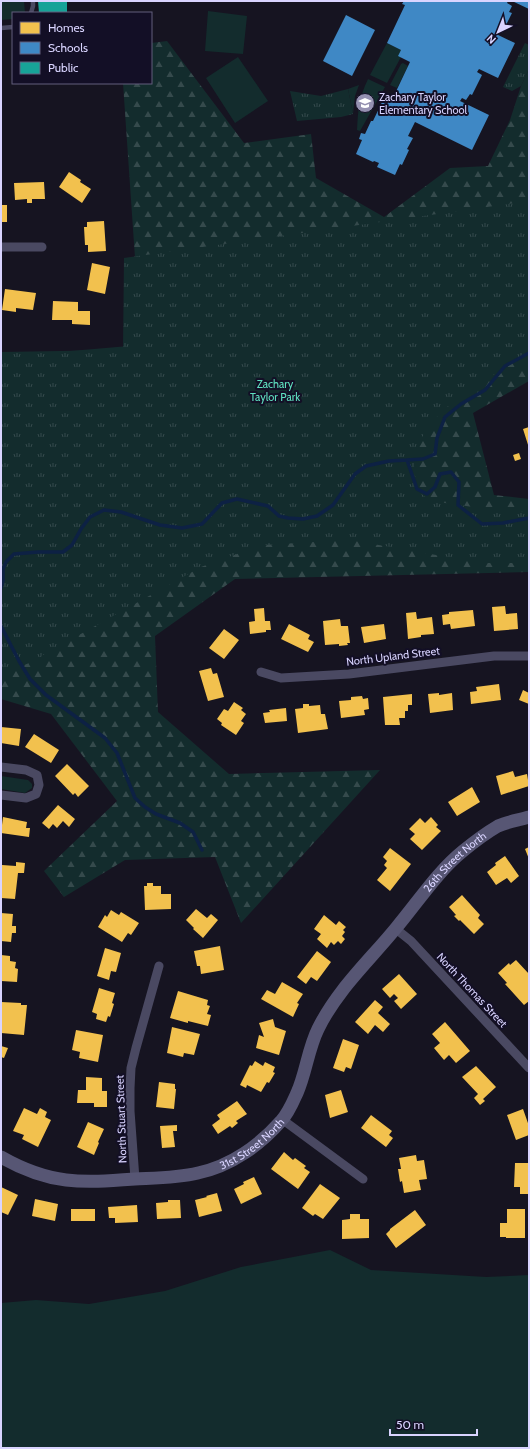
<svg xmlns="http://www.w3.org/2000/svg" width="530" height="1449" viewBox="0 0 530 1449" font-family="Cabin,sans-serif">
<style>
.green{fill:#132c2d}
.forest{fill:url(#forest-firs)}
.park{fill:url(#park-tufts)}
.homes{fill:#f2c14e}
.schools{fill:#3f88c5}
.public{fill:#17a398}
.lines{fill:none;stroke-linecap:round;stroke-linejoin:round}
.stream{stroke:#0d2144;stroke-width:3.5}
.lane{stroke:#4a4962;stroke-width:4.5}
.street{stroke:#4a4962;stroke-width:9}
.secondary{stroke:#575674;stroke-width:13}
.labels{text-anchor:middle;stroke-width:4;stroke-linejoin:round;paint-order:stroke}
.poi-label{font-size:11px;fill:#d9d4ff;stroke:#130f26;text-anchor:start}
.park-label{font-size:11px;fill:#5fe0c0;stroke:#130f26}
.street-label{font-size:11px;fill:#d9d4ff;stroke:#130f26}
</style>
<defs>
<pattern id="forest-firs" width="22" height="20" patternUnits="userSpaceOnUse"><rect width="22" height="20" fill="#132c2d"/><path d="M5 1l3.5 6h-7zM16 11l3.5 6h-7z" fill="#354a4c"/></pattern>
<pattern id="park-tufts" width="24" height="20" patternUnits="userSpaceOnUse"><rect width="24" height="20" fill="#132c2d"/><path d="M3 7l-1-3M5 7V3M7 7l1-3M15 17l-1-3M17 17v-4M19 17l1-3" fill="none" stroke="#354a4c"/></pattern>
</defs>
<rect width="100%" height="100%" fill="#161421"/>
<path class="green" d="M 1,1 L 24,1 L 25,13 L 13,13 L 13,19 L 1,20 Z
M 208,11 L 247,16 L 243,54 L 205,51 Z
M 387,43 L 401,50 L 401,57 L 387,83 L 370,75 Z
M 238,57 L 268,101 L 235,123 L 206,78 Z
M 403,63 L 408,66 L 397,88 L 390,85 L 401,64 Z
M 368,79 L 385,87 L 360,131 L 357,130 C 358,109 359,98 368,79 Z
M 359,85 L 355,96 L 353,114 L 348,89 Z
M 1,776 L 28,780 L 32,784 L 32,788 L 25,793 L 1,789 Z
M 330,1250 L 371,1270 L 486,1277 L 529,1275 L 529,1448 L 1,1448 L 1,1303 L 36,1300 L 89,1304 L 165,1291 L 241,1267 Z"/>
<path class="forest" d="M 167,41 L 244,143 L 311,134 L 316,178 L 384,217 L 450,168 L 488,166 L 510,120 L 521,86 L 529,69 L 529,381 L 473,413 L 494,495 L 529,499 L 529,572 L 235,579 L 155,636 L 158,712 L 229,774 L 380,770 L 241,923 L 215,857 L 125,860 L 64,897 L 44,871 L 117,801 L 51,714 L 1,699 L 1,357 L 141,345 L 123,83 L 151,83 L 151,43 Z"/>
<path class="park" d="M 525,43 L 529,45 L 529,69 L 521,86 L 512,91 L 503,87 Z
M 348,89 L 353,114 L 341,117 L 297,121 L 290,91 L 321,96 Z
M 529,201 L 529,351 L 453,402 L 440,413 L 424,433 L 419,445 L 414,467 L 415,478 L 420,493 L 431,501 L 508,512 L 529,511 L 529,563 L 482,563 L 350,540 L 262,545 L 201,567 L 9,674 L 1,676 L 1,352 L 123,350 L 124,258 Z"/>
<path class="homes" d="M 69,172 L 81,180 L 80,182 L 91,189 L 82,203 L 59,187 Z
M 44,182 L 45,199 L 32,199 L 32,203 L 27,203 L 27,199 L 15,200 L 14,183 Z
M 1,205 L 7,205 L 7,222 L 1,222 Z
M 104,221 L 106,251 L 88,252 L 88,245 L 85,245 L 84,227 L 87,227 L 87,222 Z
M 92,263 L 110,267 L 105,294 L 87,290 Z
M 5,289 L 36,293 L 33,310 L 16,308 L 16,312 L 2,310 Z
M 53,301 L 78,302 L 78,311 L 90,311 L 90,325 L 72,324 L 72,320 L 52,320 Z
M 529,427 L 529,448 L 523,429 Z
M 519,453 L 521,459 L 515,461 L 513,455 Z
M 505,606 L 506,614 L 517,613 L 518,629 L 494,631 L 492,607 Z
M 264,608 L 265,621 L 270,621 L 271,630 L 266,630 L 266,632 L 250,634 L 249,622 L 255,621 L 254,609 Z
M 473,610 L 475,626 L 451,629 L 450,624 L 443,625 L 442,615 L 449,614 L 449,612 Z
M 416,612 L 417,619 L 432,617 L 434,634 L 421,635 L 421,637 L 408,639 L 406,613 Z
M 340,619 L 341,626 L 348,626 L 350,643 L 347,643 L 348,645 L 339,646 L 339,644 L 325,645 L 323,621 Z
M 289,624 L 310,635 L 308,639 L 314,642 L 308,652 L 281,639 Z
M 384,624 L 386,639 L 364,643 L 361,627 Z
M 224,629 L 239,640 L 224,659 L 209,648 Z
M 211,668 L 213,674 L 217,673 L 224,697 L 208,701 L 199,671 Z
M 499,684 L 501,700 L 471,704 L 470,692 L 477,691 L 476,687 Z
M 523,690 L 529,693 L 529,704 L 519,700 Z
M 439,693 L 439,695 L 452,693 L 453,710 L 430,713 L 428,694 Z
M 412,694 L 412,705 L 408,705 L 408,711 L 405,711 L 405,718 L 399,718 L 400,725 L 385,725 L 383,697 Z
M 362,696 L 363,699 L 368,698 L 369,709 L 364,710 L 365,715 L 341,718 L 339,701 L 351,700 L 351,697 Z
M 234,702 L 243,708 L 241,710 L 246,714 L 241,721 L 244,723 L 236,735 L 221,725 L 222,723 L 217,719 L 224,709 L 228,711 Z
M 303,704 L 309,704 L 309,706 L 320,705 L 321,714 L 325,714 L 328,729 L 298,733 L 295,709 L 303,708 Z
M 286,708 L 287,721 L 265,723 L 263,713 L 270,712 L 269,710 Z
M 1,727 L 21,729 L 19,746 L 1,743 Z
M 34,734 L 59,750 L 51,763 L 25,747 Z
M 67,764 L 89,786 L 78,797 L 75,793 L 73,795 L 55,776 Z
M 513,771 L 515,777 L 527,774 L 529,786 L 501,795 L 496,776 Z
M 472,787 L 480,802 L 457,816 L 448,802 Z
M 58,805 L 75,819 L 69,827 L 63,821 L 57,828 L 53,824 L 49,829 L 42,823 Z
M 3,817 L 27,822 L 26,828 L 30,828 L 29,837 L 1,833 Z
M 431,817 L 438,825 L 436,827 L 441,831 L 422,850 L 410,839 L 415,834 L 409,829 L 420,818 L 425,823 Z
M 529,847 L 529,859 L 525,849 Z
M 390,848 L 411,864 L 390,891 L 377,880 L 387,868 L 384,865 L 387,861 L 383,857 Z
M 505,856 L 519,876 L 511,883 L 507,878 L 496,885 L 487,872 L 496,865 L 495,863 Z
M 16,862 L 25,863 L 24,873 L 18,873 L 15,899 L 1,898 L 2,865 L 16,866 Z
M 147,883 L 153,883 L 153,886 L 161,886 L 161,894 L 171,894 L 171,909 L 145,910 L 144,886 L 147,886 Z
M 462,895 L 480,915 L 478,918 L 484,924 L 474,934 L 460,920 L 459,921 L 454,916 L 456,915 L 449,907 Z
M 196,909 L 207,918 L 211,914 L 218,920 L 203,938 L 193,929 L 194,928 L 186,920 Z
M 111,910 L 119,915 L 121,912 L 139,923 L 131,935 L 128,933 L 122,942 L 98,927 L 105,915 L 107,917 Z
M 1,913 L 13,914 L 12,926 L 16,926 L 16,933 L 12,933 L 11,942 L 1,941 Z
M 324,915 L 336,925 L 339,921 L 346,927 L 343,930 L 345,932 L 342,936 L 345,939 L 341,944 L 338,941 L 334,945 L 331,942 L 327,948 L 317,939 L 321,934 L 314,929 Z
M 220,946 L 224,970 L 201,974 L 200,966 L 197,966 L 194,951 Z
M 105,948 L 121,953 L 116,972 L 111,971 L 109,980 L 97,976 Z
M 317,951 L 331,962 L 317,981 L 311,977 L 306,984 L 297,977 Z
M 1,955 L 10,956 L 10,961 L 16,962 L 15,968 L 18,969 L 17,982 L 1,981 Z
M 516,960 L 529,974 L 529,1001 L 524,1005 L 505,984 L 507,983 L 498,973 L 509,963 L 510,965 Z
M 399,974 L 417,994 L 401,1009 L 394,1001 L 398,998 L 394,994 L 390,998 L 382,989 Z
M 282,982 L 303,994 L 297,1003 L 299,1004 L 293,1017 L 261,999 L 267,990 L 275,994 Z
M 99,988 L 115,993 L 112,1003 L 114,1004 L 110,1017 L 108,1016 L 106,1022 L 96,1019 L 97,1014 L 92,1012 Z
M 178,991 L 208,1000 L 207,1005 L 210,1006 L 207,1014 L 211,1015 L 208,1026 L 188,1021 L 188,1023 L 170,1018 Z
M 375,1000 L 383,1007 L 378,1013 L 390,1024 L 383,1032 L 375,1025 L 368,1034 L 355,1022 Z
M 1,1002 L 21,1003 L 21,1005 L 27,1005 L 24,1035 L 1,1033 Z
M 273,1019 L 275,1027 L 286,1031 L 279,1055 L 256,1048 L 259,1035 L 264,1037 L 259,1023 Z
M 445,1022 L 470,1051 L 456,1063 L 449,1055 L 444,1060 L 434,1048 L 440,1043 L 432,1034 Z
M 172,1027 L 200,1034 L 194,1055 L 184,1053 L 183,1057 L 167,1053 Z
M 76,1030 L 103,1035 L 98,1062 L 79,1058 L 80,1052 L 72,1050 Z
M 343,1039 L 359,1045 L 351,1069 L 346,1067 L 344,1072 L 333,1068 Z
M 1,1046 L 8,1048 L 4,1058 L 1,1057 Z
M 255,1061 L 263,1066 L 265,1062 L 275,1067 L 273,1072 L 275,1073 L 269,1083 L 267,1082 L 261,1092 L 247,1085 L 246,1088 L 240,1085 L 250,1065 L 252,1066 Z
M 476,1066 L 496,1087 L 483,1099 L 485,1101 L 480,1105 L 474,1098 L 478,1094 L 462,1077 Z
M 86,1077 L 102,1078 L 102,1091 L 107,1091 L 107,1107 L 94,1107 L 94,1103 L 77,1103 L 78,1090 L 86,1090 Z
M 159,1082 L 175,1084 L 175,1089 L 176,1089 L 174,1109 L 156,1107 Z
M 341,1090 L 348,1112 L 330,1118 L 325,1095 Z
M 237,1101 L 247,1114 L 236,1121 L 238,1123 L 232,1128 L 230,1126 L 218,1134 L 212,1125 L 220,1119 L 217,1115 Z
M 24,1108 L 37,1114 L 40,1108 L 47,1112 L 45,1117 L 51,1120 L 38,1147 L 22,1139 L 24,1135 L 13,1131 Z
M 523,1109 L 529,1126 L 529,1135 L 516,1140 L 507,1115 Z
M 371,1115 L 392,1131 L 389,1135 L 393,1138 L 386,1147 L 361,1128 Z
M 88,1122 L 104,1129 L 98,1142 L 99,1143 L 94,1155 L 77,1147 Z
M 177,1125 L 177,1131 L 173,1131 L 175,1147 L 162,1148 L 160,1126 Z
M 284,1152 L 293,1160 L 295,1158 L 306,1166 L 304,1168 L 310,1172 L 298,1189 L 271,1169 Z
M 416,1155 L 417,1161 L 424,1160 L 427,1179 L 419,1180 L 421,1190 L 404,1193 L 402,1181 L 400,1182 L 398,1169 L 401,1169 L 399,1158 Z
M 515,1163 L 529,1163 L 529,1194 L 520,1194 L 520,1187 L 514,1187 Z
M 254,1177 L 262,1194 L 241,1204 L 234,1189 L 244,1184 L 243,1182 Z
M 320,1184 L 340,1198 L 323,1219 L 315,1214 L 313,1216 L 302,1208 Z
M 1,1187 L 18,1195 L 8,1215 L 1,1212 Z
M 217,1193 L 222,1211 L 199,1217 L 195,1200 L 207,1197 L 206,1196 Z
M 35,1199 L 58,1204 L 55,1221 L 32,1216 Z
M 168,1200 L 180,1200 L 181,1218 L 157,1219 L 156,1203 L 168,1202 Z
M 137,1205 L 138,1222 L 115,1223 L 115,1218 L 109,1218 L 108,1207 Z
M 71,1209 L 95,1209 L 95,1221 L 71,1221 Z
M 507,1209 L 525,1209 L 525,1238 L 506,1238 L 506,1237 L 500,1237 L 500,1223 L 507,1223 Z
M 415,1210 L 426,1225 L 396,1248 L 386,1234 L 390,1230 L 390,1229 Z
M 350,1214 L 360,1214 L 360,1219 L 369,1219 L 369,1238 L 342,1239 L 342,1220 L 350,1219 Z"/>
<path class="schools" d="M 404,1 L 508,1 L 507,3 L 512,6 L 509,12 L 512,13 L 502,33 L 497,31 L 496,34 L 515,43 L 498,78 L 479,69 L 477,72 L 482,75 L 472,95 L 470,94 L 466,100 L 462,98 L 460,101 L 489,115 L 472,150 L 415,122 L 408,136 L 413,138 L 407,149 L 409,150 L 402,165 L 400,164 L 395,175 L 377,167 L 379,163 L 374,161 L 373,162 L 356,154 L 362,140 L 359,139 L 361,133 L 365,134 L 371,121 L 373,121 L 384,98 L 391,102 L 410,62 L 398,56 L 401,50 L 387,43 L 405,5 L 402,4 Z
M 512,1 L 529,1 L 529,9 Z
M 346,15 L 375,30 L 352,76 L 323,61 Z"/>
<path class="public" d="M 38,1 L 67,1 L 67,13 L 39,13 Z"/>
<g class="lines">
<path class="stream" d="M 407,460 L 423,459 L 435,454 L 437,438 L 445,417 L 461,404 L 485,390 L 505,366 L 529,353
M 1,588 L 3,581 L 3,569 L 6,562 L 14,554 L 38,552 L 63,552 L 72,545 L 81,529 L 90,517 L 104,510 L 121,512 L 160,525 L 182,528 L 202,524 L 222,503 L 237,499 L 268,506 L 279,516 L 288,518 L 303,519 L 317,516 L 333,505 L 355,474 L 366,466 L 389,461 L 407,460 L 417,489 L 427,494 L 435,487 L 440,474 L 451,472 L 459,482 L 458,505 L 482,524 L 503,523 L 529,518
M 1,626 L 19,661 L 30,679 L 46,695 L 105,738 L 117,753 L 135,798 L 145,807 L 156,814 L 180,823 L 193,832 L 202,850"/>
<path class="lane" d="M 31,13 L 33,6 L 33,1
M 1,28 L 13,27"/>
<path class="street" d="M 1,247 L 42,247
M 261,672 L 281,678 L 349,674 L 494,656 L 529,656
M 1,767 L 26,770 L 37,775 L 39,785 L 36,794 L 26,798 L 1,795
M 396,929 L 411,941 L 529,1068
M 283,1120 L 363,1179
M 135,1179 L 130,1111 L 130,1088 L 131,1068 L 136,1048 L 159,966"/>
<path class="secondary" id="s1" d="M 1,1157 C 50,1185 81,1183 135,1179 C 156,1178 178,1178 198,1173 C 231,1166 260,1145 281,1121 C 288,1114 293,1102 297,1093 C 306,1073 308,1049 318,1029 C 337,990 369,961 396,928 C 418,902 437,872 463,851 C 474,842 486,833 498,826 C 507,822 519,820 529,817"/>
</g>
<defs>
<g id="school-disc" transform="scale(1)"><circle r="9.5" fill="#9591b1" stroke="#130f26"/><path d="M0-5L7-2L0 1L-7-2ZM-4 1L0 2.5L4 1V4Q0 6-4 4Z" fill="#fff"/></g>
</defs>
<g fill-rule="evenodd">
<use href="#school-disc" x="365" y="103"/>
</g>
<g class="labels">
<g class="poi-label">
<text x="379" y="101">Zachary Taylor<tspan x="379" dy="13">Elementary School</tspan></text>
</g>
<g class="park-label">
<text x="275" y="388">Zachary<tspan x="275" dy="13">Taylor Park</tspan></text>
</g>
<g class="street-label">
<text transform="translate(393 656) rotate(-7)" y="4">North Upland Street</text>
<text dy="4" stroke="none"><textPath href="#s1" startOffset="618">26th Street North</textPath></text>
<text transform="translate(472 990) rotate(47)" y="4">North Thomas Street</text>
<text transform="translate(121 1119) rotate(-92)" y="4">North Stuart Street</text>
<text dy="4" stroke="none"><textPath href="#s1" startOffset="264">31st Street North</textPath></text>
</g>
</g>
<rect width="530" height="1449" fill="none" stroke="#d9d4ff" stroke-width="4"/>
<rect x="12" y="12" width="140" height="72" fill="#130f26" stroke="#625e7d"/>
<rect x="20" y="22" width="20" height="12" fill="#f2c14e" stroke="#625e7d"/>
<text x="48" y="32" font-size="12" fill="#d9d4ff">Homes</text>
<rect x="20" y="42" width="20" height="12" fill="#3f88c5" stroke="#625e7d"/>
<text x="48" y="52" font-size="12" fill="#d9d4ff">Schools</text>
<rect x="20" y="62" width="20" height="12" fill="#17a398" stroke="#625e7d"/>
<text x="48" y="72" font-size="12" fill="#d9d4ff">Public</text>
<g transform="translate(498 32) rotate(223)" stroke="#130f26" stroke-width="3" paint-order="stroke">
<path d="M0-3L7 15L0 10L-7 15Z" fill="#d9d4ff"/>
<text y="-6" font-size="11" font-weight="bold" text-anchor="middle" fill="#d9d4ff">N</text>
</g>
<path d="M390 1429v6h87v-6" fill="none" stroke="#d9d4ff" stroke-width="2"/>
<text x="396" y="1429" font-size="12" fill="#d9d4ff" stroke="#130f26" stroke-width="3" paint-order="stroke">50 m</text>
</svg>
